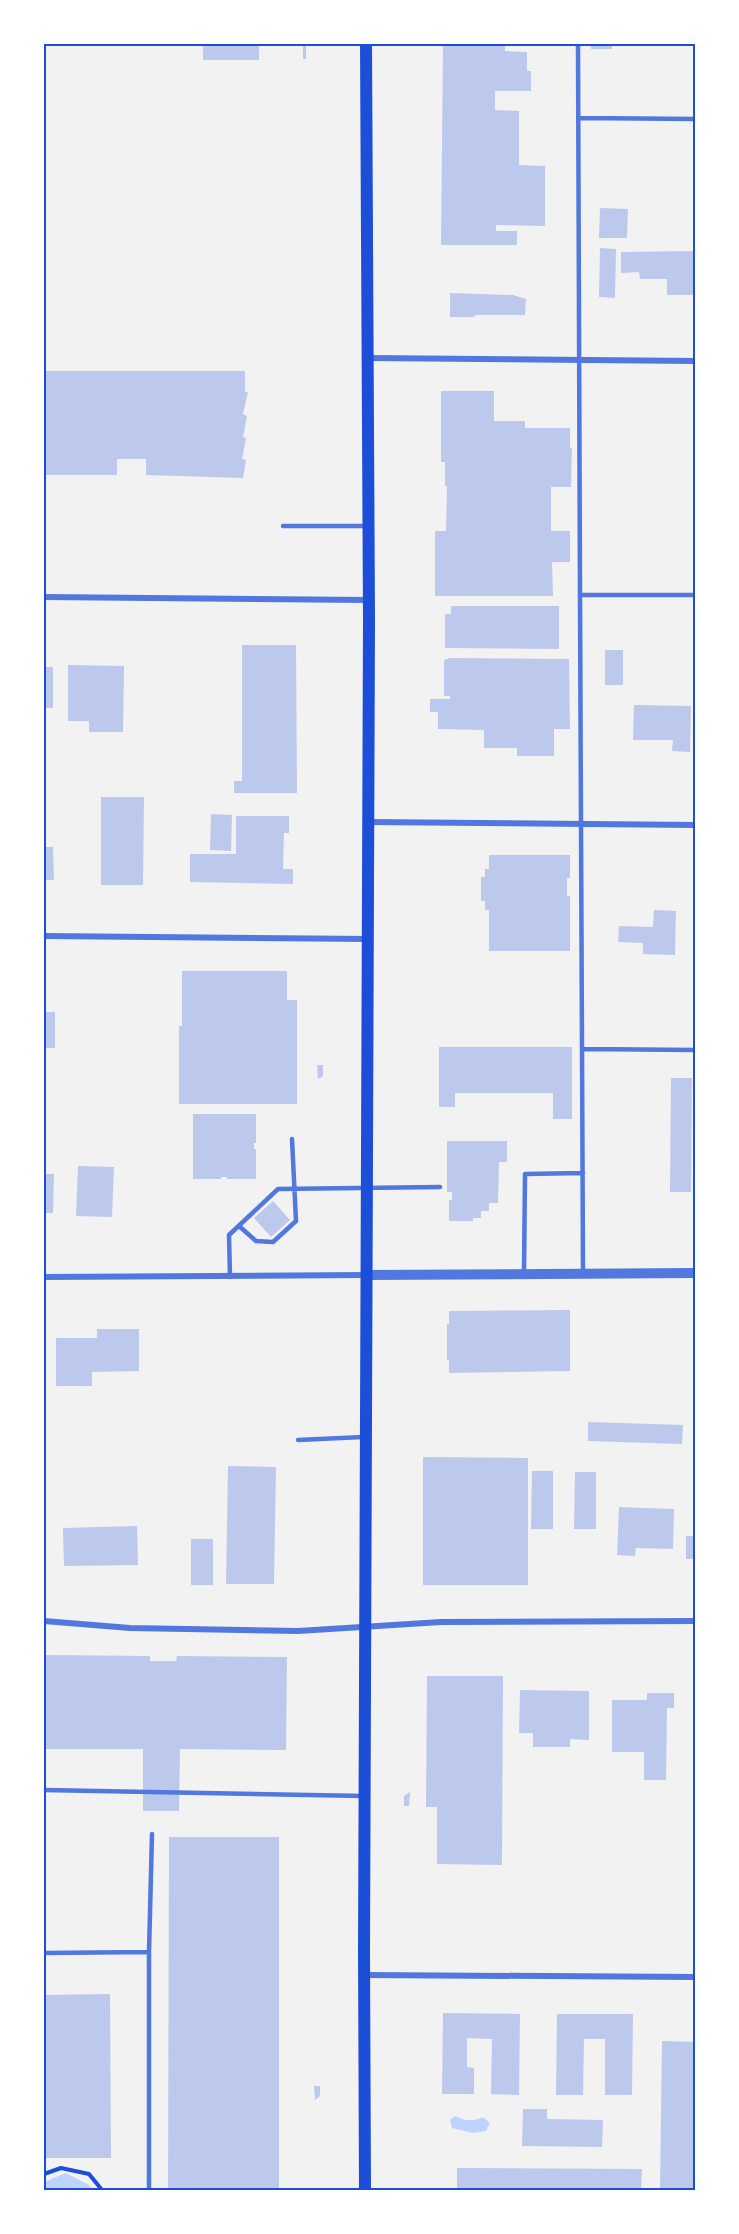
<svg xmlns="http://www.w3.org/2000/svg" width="739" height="2234" viewBox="0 0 739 2234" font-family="Quicksand,sans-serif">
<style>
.water{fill:#bfd3fe}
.building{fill:#bdc9ec}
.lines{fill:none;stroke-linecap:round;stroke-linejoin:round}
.path{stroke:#1d4ed8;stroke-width:4}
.service{stroke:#5277de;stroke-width:4.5}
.minor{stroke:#5277de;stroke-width:6}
.tertiary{stroke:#5277de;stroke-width:10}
.secondary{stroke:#1d4ed8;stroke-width:12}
.neatline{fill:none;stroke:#1d4ed8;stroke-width:2}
</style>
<rect width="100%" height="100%" fill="#f2f2f2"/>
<path class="water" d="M 455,2116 C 466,2121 472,2122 483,2117 L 490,2123 L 486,2131 L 473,2133 L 452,2128 L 450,2120 Z
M 66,2173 L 89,2185 L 92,2190 L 44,2190 L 44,2182 Z"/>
<path class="building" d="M 203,44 L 259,44 L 259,60 L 203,60 Z
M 443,44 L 505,44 L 505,51 L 527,52 L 527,71 L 531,71 L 531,91 L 495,91 L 495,110 L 519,111 L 519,165 L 545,166 L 545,226 L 496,225 L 496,231 L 517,231 L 517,245 L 441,245 Z
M 591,44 L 612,44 L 612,49 L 591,49 Z
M 303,46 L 306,46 L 306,59 L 303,59 Z
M 600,208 L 628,209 L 627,238 L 599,238 Z
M 600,248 L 616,249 L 615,298 L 599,297 Z
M 695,251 L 696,295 L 667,295 L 667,279 L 640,279 L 639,272 L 621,273 L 621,252 Z
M 450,293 L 513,295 L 526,299 L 525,315 L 475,315 L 474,317 L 450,317 Z
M 44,371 L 245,371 L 245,392 L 248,392 L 243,414 L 247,416 L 243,437 L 246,438 L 242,459 L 246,460 L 243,478 L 146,475 L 146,459 L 117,459 L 117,475 L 44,475 Z
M 441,391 L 494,391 L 494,421 L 525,421 L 525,428 L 570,428 L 570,448 L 572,448 L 571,487 L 551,487 L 551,531 L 570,531 L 570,562 L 552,562 L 553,596 L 435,596 L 435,531 L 446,531 L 447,486 L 445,486 L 445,462 L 441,462 Z
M 451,606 L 559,606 L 559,649 L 445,648 L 445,614 L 451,614 Z
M 242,645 L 296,645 L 297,793 L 234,793 L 234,781 L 242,781 Z
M 605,650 L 623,650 L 623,685 L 605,685 Z
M 450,658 L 569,659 L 570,729 L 554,729 L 554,756 L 517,756 L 517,748 L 484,748 L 484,730 L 438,729 L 438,712 L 430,712 L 430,699 L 450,699 L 450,696 L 444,696 L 444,660 Z
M 68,665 L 124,666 L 123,732 L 89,732 L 89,721 L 68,721 Z
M 44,667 L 53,667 L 53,708 L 44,708 Z
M 634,705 L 691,706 L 690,752 L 672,751 L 673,740 L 633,740 Z
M 101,797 L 144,797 L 143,885 L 101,885 Z
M 211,814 L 232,815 L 231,851 L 210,850 Z
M 236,816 L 289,816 L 289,833 L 284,833 L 283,869 L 293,869 L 293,884 L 190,882 L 190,854 L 236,854 Z
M 44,847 L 53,847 L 54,880 L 44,880 Z
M 489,855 L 570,855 L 570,878 L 567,878 L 567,896 L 570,896 L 570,951 L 489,951 L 489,910 L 485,910 L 485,901 L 481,901 L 481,877 L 485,877 L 485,869 L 489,869 Z
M 654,910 L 676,911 L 675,955 L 643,954 L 643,943 L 618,942 L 619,926 L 653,927 Z
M 182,971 L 287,971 L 287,1000 L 297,1000 L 297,1104 L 179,1104 L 179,1026 L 182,1026 Z
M 44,1012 L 55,1012 L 55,1048 L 44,1048 Z
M 439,1047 L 572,1047 L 572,1119 L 553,1119 L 553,1093 L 455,1093 L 455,1107 L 439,1107 Z
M 317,1065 L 323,1065 L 323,1076 L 318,1079 Z
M 671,1078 L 692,1078 L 691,1192 L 670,1192 Z
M 193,1114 L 256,1114 L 256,1143 L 254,1143 L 254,1149 L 256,1149 L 256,1179 L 227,1179 L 227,1177 L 221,1177 L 221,1179 L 193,1179 Z
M 447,1141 L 507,1141 L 507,1162 L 499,1162 L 498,1203 L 489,1203 L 489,1211 L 481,1211 L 481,1218 L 473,1218 L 473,1221 L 449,1221 L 449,1200 L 452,1200 L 452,1192 L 447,1192 Z
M 78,1166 L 114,1167 L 112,1217 L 76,1216 Z
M 44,1174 L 54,1174 L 53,1213 L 44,1213 Z
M 273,1201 L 290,1220 L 271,1237 L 254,1218 Z
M 570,1310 L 570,1371 L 449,1373 L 449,1360 L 447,1360 L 447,1324 L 449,1324 L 449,1311 Z
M 97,1329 L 139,1329 L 139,1371 L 92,1372 L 92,1386 L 56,1386 L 56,1338 L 97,1338 Z
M 44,1341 L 46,1341 L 45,1374 L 44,1374 Z
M 588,1422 L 683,1425 L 682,1444 L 588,1441 Z
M 423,1457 L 528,1458 L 528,1585 L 423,1585 Z
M 228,1466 L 276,1467 L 274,1584 L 226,1584 Z
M 532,1471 L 553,1471 L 553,1529 L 531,1529 Z
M 575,1472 L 596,1472 L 596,1529 L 574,1529 Z
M 619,1507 L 674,1509 L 673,1549 L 636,1548 L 635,1556 L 617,1555 Z
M 137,1526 L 138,1565 L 64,1566 L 63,1528 Z
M 44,1528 L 46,1528 L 46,1558 L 44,1558 Z
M 686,1536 L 696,1536 L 696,1559 L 686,1559 Z
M 191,1539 L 213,1539 L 213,1585 L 191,1585 Z
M 44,1655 L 150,1656 L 150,1661 L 176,1661 L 177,1656 L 287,1657 L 286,1750 L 180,1749 L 179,1811 L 143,1811 L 143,1749 L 44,1749 Z
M 427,1676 L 503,1676 L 502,1865 L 437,1864 L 437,1807 L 426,1807 Z
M 520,1690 L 589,1691 L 589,1740 L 570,1739 L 570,1747 L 533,1747 L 533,1733 L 519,1733 Z
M 647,1693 L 674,1693 L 674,1708 L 667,1708 L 666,1780 L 644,1780 L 644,1752 L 612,1752 L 612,1700 L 647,1700 Z
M 410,1792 L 409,1806 L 404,1806 L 404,1796 Z
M 169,1837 L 279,1837 L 279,2190 L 168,2190 Z
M 110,1994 L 111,2158 L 44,2158 L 44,1995 Z
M 443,2013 L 520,2014 L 519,2095 L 491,2094 L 492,2039 L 467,2038 L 467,2067 L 474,2068 L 474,2094 L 442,2094 Z
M 557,2014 L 633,2014 L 632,2095 L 605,2095 L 605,2039 L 584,2039 L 583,2095 L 556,2095 Z
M 662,2041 L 696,2042 L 696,2190 L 660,2190 Z
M 314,2086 L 320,2086 L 320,2096 L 315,2100 Z
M 523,2109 L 547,2109 L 547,2119 L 603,2120 L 602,2147 L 522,2146 Z
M 457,2168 L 642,2169 L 641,2190 L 457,2190 Z"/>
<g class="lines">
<path class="path" d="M 44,2174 L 61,2168 L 89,2174 L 102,2190"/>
<path class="service" d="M 578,44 L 580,595 L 696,595
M 579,118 L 696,119
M 283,526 L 368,526
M 580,595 L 583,1274
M 583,1049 L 696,1050
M 239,1226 L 256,1241 L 273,1242 L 296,1221 L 292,1139
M 524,1274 L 525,1174 L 583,1173
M 230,1277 L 229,1235 L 278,1189 L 440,1187
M 298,1440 L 363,1437
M 44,1790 L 364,1796
M 44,1953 L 149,1952
M 149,2190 L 149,1952 L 152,1834"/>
<path class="minor" d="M 368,358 L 696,361
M 44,597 L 369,600
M 368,822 L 696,825
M 44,936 L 368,939
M 44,1277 L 366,1275
M 44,1621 L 130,1628 L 298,1631 L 441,1622 L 696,1621
M 364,1975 L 696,1977"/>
<path class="tertiary" d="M 367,1275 L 696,1273"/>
<path class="secondary" d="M 365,2190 L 364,1952 L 369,620 L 366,44"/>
</g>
<rect width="739" height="2234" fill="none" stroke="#ffffff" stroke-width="90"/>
<rect x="45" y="45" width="649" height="2144" class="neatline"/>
</svg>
